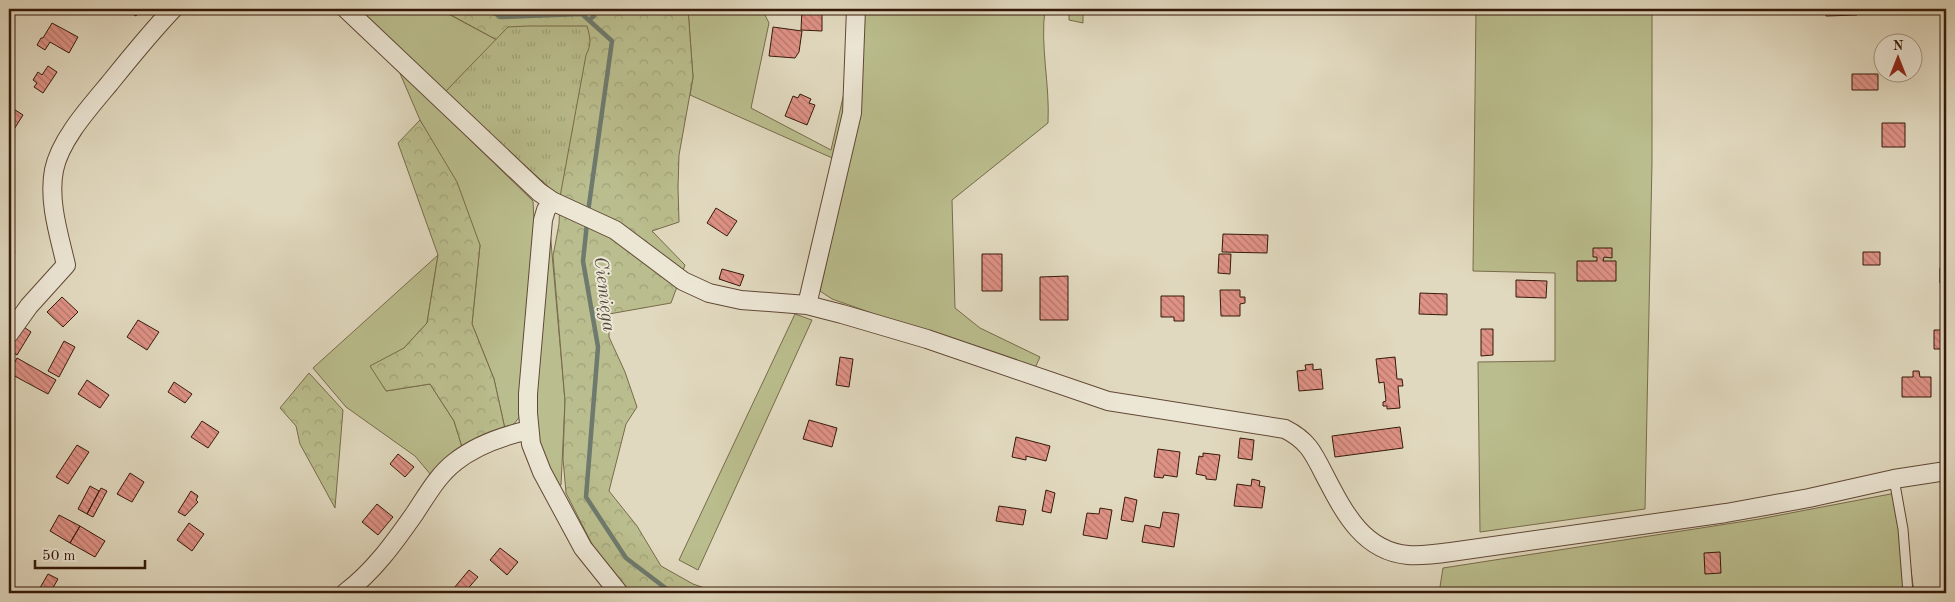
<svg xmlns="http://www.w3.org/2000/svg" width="1955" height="602" viewBox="0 0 1955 602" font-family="'Old Standard TT',serif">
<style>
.green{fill:#babd8d;stroke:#786b4b}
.forest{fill:url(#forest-crowns);stroke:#786b4b}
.park{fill:url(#park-tufts);stroke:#786b4b}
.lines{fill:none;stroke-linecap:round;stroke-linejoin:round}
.stream{stroke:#6e7a6d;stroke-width:4.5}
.building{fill:url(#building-back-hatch);stroke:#361909}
.service-casing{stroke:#614936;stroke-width:11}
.minor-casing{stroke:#614936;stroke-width:20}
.service{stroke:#ece6d5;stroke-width:9}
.minor{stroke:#ece6d5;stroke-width:18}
.labels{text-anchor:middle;stroke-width:4;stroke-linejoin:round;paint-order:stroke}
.water-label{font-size:19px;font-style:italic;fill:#52493b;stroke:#ece6d5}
</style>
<defs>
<pattern id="forest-crowns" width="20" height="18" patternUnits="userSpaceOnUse" patternTransform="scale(1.25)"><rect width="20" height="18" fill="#babd8d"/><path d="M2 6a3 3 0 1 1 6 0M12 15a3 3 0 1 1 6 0" fill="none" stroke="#a0a278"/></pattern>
<pattern id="park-tufts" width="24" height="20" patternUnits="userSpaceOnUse" patternTransform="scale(1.25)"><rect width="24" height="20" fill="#babd8d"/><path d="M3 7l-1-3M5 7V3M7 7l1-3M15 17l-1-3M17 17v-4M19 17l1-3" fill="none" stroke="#a0a278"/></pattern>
<pattern id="building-back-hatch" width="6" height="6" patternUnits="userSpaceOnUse" patternTransform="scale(1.25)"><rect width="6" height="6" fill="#df9286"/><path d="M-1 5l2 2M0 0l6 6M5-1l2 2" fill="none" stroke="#b6766c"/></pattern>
</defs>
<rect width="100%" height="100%" fill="#e1d9bf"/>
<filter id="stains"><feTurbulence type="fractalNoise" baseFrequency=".004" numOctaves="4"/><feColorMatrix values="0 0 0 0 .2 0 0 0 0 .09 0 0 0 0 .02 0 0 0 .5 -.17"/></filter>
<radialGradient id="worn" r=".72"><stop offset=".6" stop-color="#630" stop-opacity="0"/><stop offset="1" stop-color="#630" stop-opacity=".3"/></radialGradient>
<path class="green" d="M 350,9 L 439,9 L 497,40 L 444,93 Z
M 688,9 L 762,9 L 769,23 L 751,108 L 831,150 L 844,93 L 848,9 L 1045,9 C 1040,47 1050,84 1048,123 L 952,200 L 955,308 L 980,328 L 1040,357 L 1034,370 L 832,299 L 820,291 L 848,165 L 690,95 L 693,77 Z
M 1069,9 L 1083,9 L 1083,23 L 1069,20 Z
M 1476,9 L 1652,9 L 1652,162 L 1645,509 L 1480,532 L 1478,362 L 1555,361 L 1555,273 L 1473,271 Z
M 399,71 L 533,201 L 534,221 L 521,415 L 514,424 L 505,429 L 494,379 L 472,324 L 480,245 L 420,120 Z
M 549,219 L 565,401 L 561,485 L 555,484 L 539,447 L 534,388 Z
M 438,255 L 427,323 L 404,348 L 386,391 L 430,384 L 454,421 L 463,450 L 431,475 L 415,456 L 346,407 L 313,368 Z
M 795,314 L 812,320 L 698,570 L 679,560 Z
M 1901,492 L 1914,593 L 1439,593 L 1443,568 L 1759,519 Z"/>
<path class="forest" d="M 440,9 L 688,9 L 693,77 L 679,155 L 678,187 L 679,222 L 652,231 L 685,265 L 671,303 L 609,314 L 609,337 L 625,372 L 637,407 L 626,424 L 609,491 L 637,526 L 661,566 L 693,584 L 719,593 L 629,593 L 593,546 L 566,493 L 563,459 L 565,401 L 553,256 L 559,224 L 560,197 L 444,93 L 497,40 Z
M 420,120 L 457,182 L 480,245 L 472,324 L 494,379 L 505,429 L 463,450 L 454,421 L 430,384 L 386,391 L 370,366 L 404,348 L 427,323 L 438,255 L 398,143 Z
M 309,373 L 343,410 L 335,508 L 300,444 L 296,426 L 280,408 Z"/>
<path class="park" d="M 528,26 L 587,26 C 590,37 592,44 586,55 L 560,197 L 444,93 L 508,27 Z"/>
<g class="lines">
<path class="stream" d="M 490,9 L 500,17 L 582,14 L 612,41 L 588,212
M 589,20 L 594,16 L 593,12 L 589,9
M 587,223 L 583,261 L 598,347 L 586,497 L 626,558 L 672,593"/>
</g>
<path class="building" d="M 124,9 L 140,9 L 136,16 Z
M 802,9 L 822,9 L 822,31 L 801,30 Z
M 1825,9 L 1857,9 L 1857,15 L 1826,16 Z
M 52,23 L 78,37 L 69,53 L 50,42 L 45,50 L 37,45 L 41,38 L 43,38 Z
M 773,27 L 802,31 L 799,52 L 795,58 L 769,56 Z
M 48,66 L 57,72 L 43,93 L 34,87 L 37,83 L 33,80 L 38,72 L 42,75 Z
M 1852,74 L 1878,74 L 1878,90 L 1852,90 Z
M 800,94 L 811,99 L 809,103 L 815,105 L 807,125 L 785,116 L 793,96 L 798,98 Z
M 9,106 L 23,115 L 11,134 L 9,132 Z
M 1882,123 L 1905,123 L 1905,147 L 1882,147 Z
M 716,208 L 737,221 L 727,236 L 707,223 Z
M 1223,234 L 1268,235 L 1267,253 L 1222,252 Z
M 9,248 L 15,251 L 9,264 Z
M 1593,248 L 1612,248 L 1612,258 L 1604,257 L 1603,261 L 1616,261 L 1616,281 L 1577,281 L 1577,261 L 1597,261 L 1597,257 L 1593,257 Z
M 1944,251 L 1946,251 L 1946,292 L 1944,292 L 1944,283 L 1940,283 L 1940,268 L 1944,268 Z
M 1863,252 L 1880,252 L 1880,265 L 1863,265 Z
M 982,254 L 1002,254 L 1002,291 L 982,291 Z
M 1219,254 L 1231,254 L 1230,274 L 1218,273 Z
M 722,269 L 744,275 L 740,286 L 719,279 Z
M 1068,276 L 1068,320 L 1040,320 L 1040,277 Z
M 1516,280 L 1547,281 L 1546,298 L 1516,297 Z
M 1220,290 L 1240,290 L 1240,297 L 1245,297 L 1245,303 L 1240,304 L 1240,316 L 1221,316 Z
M 1420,293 L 1447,294 L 1447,315 L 1419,314 Z
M 1161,296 L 1184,296 L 1184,321 L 1174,321 L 1174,317 L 1161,317 Z
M 62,297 L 78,312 L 63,327 L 47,312 Z
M 138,320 L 159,332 L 147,350 L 127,337 Z
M 21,325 L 31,332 L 17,355 L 9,350 L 9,345 Z
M 1481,329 L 1493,329 L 1493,355 L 1481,356 Z
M 1934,330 L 1945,330 L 1946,349 L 1934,349 Z
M 64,341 L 75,347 L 59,377 L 48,371 Z
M 840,357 L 853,359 L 849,387 L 836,385 Z
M 1395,357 L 1397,379 L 1402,379 L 1403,386 L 1398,386 L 1400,408 L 1387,409 L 1387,406 L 1383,406 L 1383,402 L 1386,401 L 1384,382 L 1379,383 L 1376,359 Z
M 17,358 L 56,380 L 48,394 L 9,373 Z
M 1313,364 L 1313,370 L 1321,369 L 1323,389 L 1299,391 L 1297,371 L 1306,370 L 1305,365 Z
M 1913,371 L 1919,371 L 1920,377 L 1931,377 L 1931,397 L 1902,397 L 1902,377 L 1913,377 Z
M 87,380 L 109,395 L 100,408 L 78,394 Z
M 174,382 L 192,394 L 185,403 L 168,392 Z
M 1941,409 L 1946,409 L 1946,434 L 1941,434 Z
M 809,420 L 837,428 L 832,447 L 803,439 Z
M 202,421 L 219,432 L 208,448 L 191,437 Z
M 1400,427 L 1403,448 L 1335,457 L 1332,436 Z
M 1016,437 L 1050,446 L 1046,461 L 1026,456 L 1026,460 L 1012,457 Z
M 1240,438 L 1254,440 L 1252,460 L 1238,458 Z
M 77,445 L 89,452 L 68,484 L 56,477 Z
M 1158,449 L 1180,452 L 1177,477 L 1164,475 L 1163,478 L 1154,477 Z
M 1203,453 L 1220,455 L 1216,480 L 1206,479 L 1206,476 L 1196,474 L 1199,456 L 1203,457 Z
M 398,454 L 414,467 L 405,477 L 390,464 Z
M 130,473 L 144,482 L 132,502 L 117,494 Z
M 1252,479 L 1260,481 L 1259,486 L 1265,487 L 1262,508 L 1234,506 L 1237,484 L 1251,486 Z
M 90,486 L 99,491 L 87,514 L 78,509 Z
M 101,488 L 107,491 L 93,517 L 87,514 Z
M 1046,490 L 1055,493 L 1051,513 L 1042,511 Z
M 191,491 L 198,496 L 196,500 L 198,502 L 185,516 L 178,512 Z
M 1125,497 L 1137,500 L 1133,522 L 1121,520 Z
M 377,504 L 393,517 L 378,535 L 362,522 Z
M 999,506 L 1026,510 L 1023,525 L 996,521 Z
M 1100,508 L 1112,510 L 1107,539 L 1083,535 L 1087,513 L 1099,514 Z
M 1163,512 L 1179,514 L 1174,547 L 1142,542 L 1145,525 L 1160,528 Z
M 59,515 L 80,526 L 70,543 L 50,531 Z
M 189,523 L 204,534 L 192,551 L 177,540 Z
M 80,526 L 105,541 L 95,557 L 70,543 Z
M 500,548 L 518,562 L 507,575 L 490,560 Z
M 1720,552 L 1721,573 L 1705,574 L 1704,553 Z
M 469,570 L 478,577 L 464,593 L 461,593 L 454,588 Z
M 48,574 L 58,579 L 50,593 L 37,593 Z"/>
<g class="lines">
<g class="service-casing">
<path id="service" d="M 1894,479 L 1903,529 L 1908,593"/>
</g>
<g class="minor-casing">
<path id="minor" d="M 346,9 L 539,192 L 552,201 L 615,230 L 683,281 L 709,293 L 741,300 L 807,305 L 842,314 L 927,339 L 1108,401 L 1285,429 C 1307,440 1313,452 1324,474 C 1343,510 1362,551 1408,555 C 1423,556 1437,554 1451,552 L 1726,513 L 1809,498 L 1894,479 L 1946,471
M 552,201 L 546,210 L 543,220 L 528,394 L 528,413 L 531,444 L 542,472 L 583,548 L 619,593
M 807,305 L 852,113 L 856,9
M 9,334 L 29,306 L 66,265 C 59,235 48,201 54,170 C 60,140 89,108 109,84 C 130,58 150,33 173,9
M 345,593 C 374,571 394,543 415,513 C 427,495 438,475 455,462 C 476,445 503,436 529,430"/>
</g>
<use href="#service" class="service"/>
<use href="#minor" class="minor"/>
</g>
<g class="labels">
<g class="water-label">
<text transform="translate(606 294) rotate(83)" y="7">Ciemięga</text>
</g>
</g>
<rect width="1955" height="602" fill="none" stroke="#e1d9bf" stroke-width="30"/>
<rect x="10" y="10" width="1935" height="582" fill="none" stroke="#361909" stroke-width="2.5"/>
<rect x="15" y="15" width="1925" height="572" fill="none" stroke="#361909"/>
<g transform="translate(1898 58)"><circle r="24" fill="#ece6d5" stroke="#a39483"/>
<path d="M0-4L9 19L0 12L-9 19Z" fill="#8f2418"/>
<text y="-8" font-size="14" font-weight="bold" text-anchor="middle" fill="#361909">N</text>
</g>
<path d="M35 560v8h110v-8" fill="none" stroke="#361909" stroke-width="2.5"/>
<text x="42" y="560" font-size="15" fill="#361909" stroke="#ece6d5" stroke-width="4" paint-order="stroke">50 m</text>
<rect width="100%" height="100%" filter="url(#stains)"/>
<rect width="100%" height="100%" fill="url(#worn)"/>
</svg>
